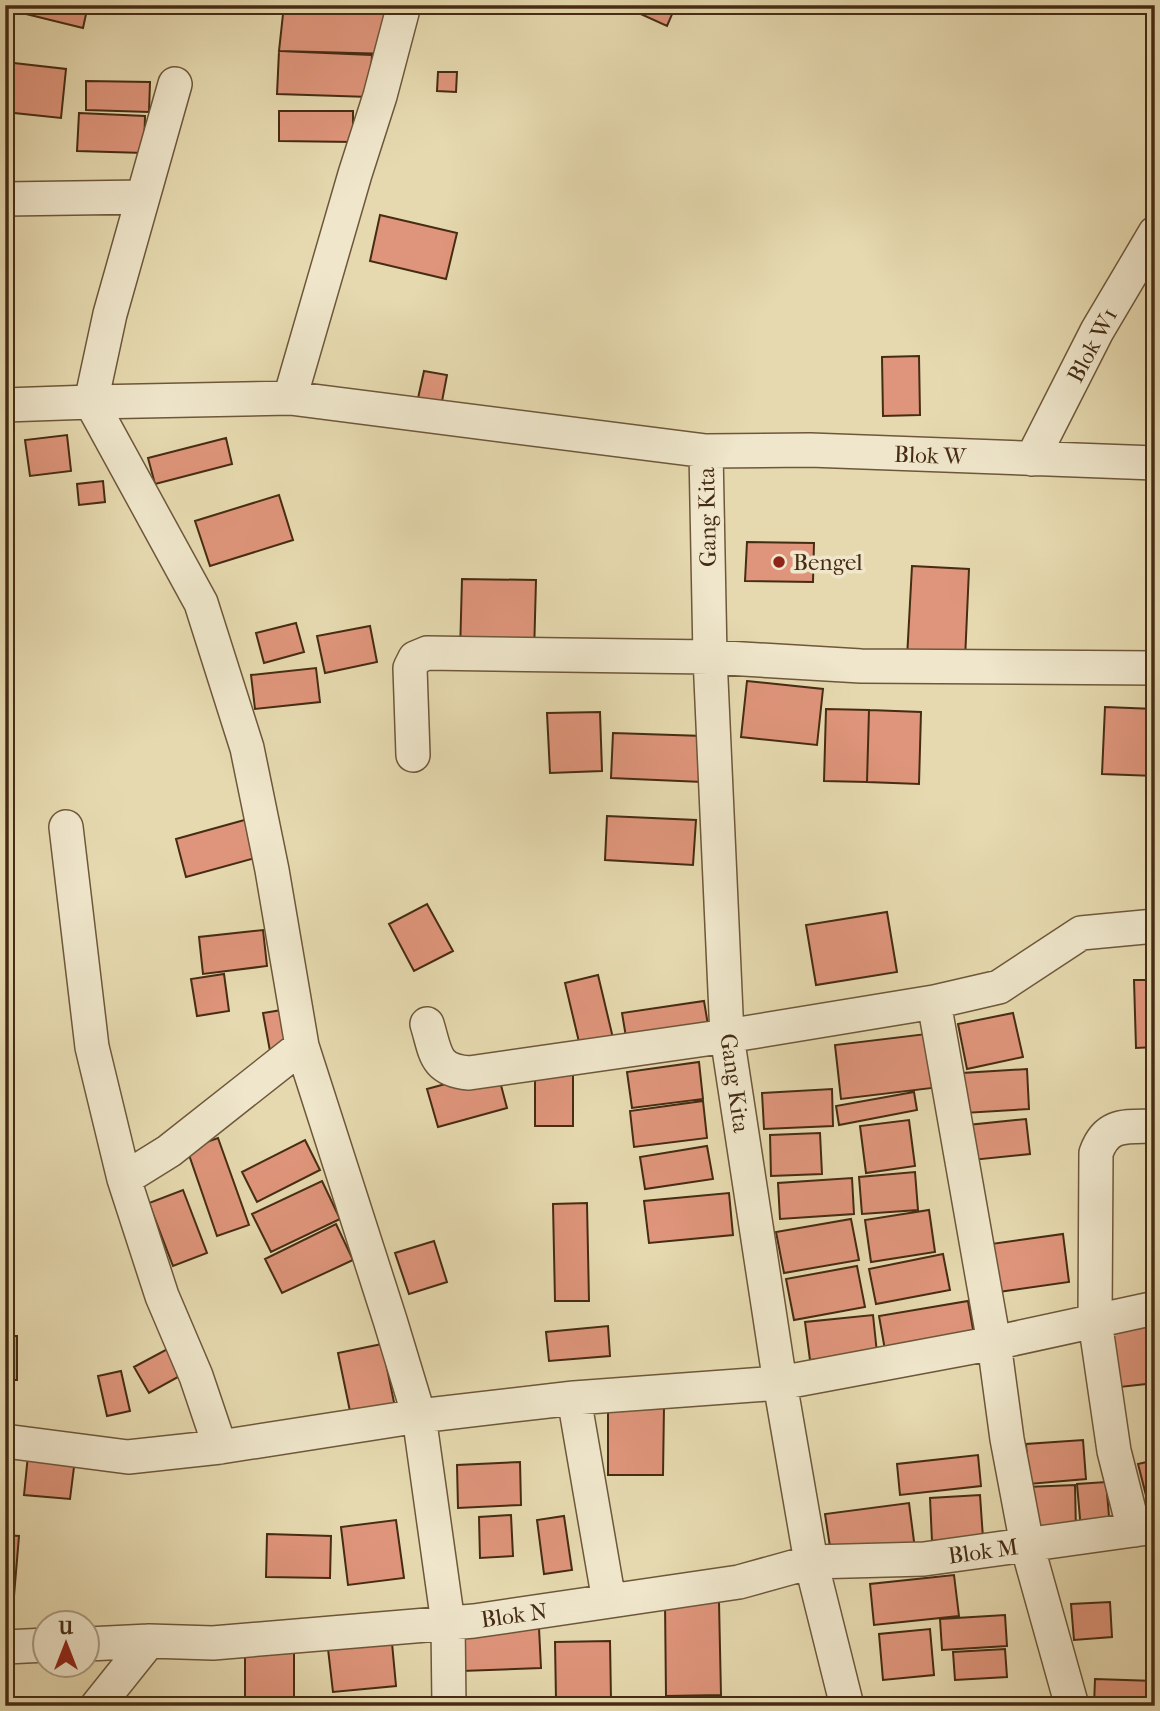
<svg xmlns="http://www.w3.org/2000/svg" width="1160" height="1711" viewBox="0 0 1160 1711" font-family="'IM FELL French Canon',serif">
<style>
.building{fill:#df957b;stroke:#462c13;stroke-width:2}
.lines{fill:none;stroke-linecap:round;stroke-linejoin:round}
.street-casing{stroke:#6e573a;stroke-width:36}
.street{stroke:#efe6cb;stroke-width:33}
.poi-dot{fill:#8f2418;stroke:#efe6cb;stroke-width:2.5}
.labels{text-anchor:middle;stroke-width:7;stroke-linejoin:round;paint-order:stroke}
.street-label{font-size:23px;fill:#462c13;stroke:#efe6cb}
.poi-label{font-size:23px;fill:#462c13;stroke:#efe6cb;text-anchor:start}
</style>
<rect width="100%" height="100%" fill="#e6d9af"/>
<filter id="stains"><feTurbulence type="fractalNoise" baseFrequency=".00286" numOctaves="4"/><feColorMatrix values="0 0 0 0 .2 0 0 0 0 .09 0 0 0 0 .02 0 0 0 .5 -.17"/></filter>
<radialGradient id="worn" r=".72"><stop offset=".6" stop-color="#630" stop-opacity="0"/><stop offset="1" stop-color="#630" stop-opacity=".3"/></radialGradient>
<path class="building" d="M 28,5 L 88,5 L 83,28 L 26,14 Z
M 284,5 L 390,5 L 391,54 L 279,51 Z
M 637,5 L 676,5 L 667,26 L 634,11 Z
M 279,51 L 372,55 L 370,97 L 277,94 Z
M 5,62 L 66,69 L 61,118 L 5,112 Z
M 438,72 L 457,72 L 456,92 L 437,91 Z
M 86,81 L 150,82 L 149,112 L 86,110 Z
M 279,111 L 353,111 L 353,142 L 279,141 Z
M 79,113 L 145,116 L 144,153 L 77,151 Z
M 380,215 L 457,233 L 446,279 L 370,261 Z
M 919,356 L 920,415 L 883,416 L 882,357 Z
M 424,371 L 447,375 L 439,417 L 415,412 Z
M 67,435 L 71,471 L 30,476 L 25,440 Z
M 226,438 L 232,464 L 155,484 L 148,458 Z
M 103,481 L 105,502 L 79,505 L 77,484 Z
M 279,495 L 293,540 L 210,566 L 195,521 Z
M 747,542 L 814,543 L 813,582 L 745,581 Z
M 912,566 L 969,569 L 965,660 L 907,658 Z
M 462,579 L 536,580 L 534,655 L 460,653 Z
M 296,623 L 304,652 L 264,663 L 256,633 Z
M 370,626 L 377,662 L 325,673 L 317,636 Z
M 316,668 L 320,702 L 255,709 L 251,675 Z
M 747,681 L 823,689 L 817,745 L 741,737 Z
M 1105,707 L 1155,709 L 1155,776 L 1102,774 Z
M 826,709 L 869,710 L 867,782 L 824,781 Z
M 869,710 L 921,712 L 919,784 L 867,782 Z
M 600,712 L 602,771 L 550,773 L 547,713 Z
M 613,733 L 703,736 L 702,782 L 611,778 Z
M 607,816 L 696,820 L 693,865 L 605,860 Z
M 248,819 L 259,857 L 186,877 L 176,839 Z
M 427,904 L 453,951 L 414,971 L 389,924 Z
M 887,912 L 897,972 L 816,985 L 806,925 Z
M 263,930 L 267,966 L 203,974 L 199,937 Z
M 224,974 L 229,1011 L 197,1016 L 191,979 Z
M 598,975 L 617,1055 L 584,1063 L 565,983 Z
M 1134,980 L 1155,980 L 1155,1047 L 1136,1048 Z
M 704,1001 L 712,1049 L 630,1061 L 622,1013 Z
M 282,1010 L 289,1047 L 270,1051 L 263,1013 Z
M 1013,1013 L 1023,1057 L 967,1069 L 958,1024 Z
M 926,1034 L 932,1088 L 841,1099 L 835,1045 Z
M 699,1062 L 703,1099 L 632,1108 L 627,1072 Z
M 1027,1069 L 1029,1109 L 964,1113 L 962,1073 Z
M 497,1070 L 507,1108 L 438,1127 L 427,1089 Z
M 535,1074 L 573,1074 L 573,1126 L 535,1126 Z
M 832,1089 L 833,1126 L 764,1129 L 762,1093 Z
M 914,1092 L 917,1110 L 839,1125 L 836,1106 Z
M 703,1101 L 707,1138 L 634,1147 L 630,1111 Z
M 1026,1119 L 1030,1154 L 972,1160 L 968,1125 Z
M 909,1120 L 915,1166 L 866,1173 L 860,1126 Z
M 820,1133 L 822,1174 L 771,1176 L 770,1135 Z
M 218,1138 L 249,1225 L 217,1236 L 187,1149 Z
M 305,1140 L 320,1170 L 257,1202 L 242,1172 Z
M 707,1146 L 713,1179 L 645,1189 L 640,1157 Z
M 915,1172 L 918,1210 L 862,1214 L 859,1177 Z
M 852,1178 L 854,1214 L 780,1219 L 778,1183 Z
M 322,1181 L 340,1219 L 271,1252 L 252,1214 Z
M 183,1190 L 207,1253 L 173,1266 L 149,1203 Z
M 729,1193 L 733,1235 L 649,1243 L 644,1201 Z
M 587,1203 L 589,1301 L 555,1301 L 553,1204 Z
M 929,1210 L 935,1252 L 871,1262 L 865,1220 Z
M 851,1219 L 859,1260 L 784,1273 L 776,1232 Z
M 336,1224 L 353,1260 L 282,1293 L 265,1259 Z
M 1063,1234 L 1069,1282 L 991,1293 L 984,1245 Z
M 434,1241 L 447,1282 L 409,1294 L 395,1253 Z
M 943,1254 L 950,1290 L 876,1304 L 869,1269 Z
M 857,1266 L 865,1307 L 794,1320 L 786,1279 Z
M 968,1301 L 974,1335 L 885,1350 L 879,1316 Z
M 873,1315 L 877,1353 L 810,1360 L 805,1322 Z
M 1155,1320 L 1155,1383 L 1120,1387 L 1109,1329 Z
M 608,1326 L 610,1356 L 549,1361 L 546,1332 Z
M 5,1336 L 17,1336 L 17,1380 L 5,1380 Z
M 382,1344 L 396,1412 L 352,1421 L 338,1353 Z
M 173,1346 L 187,1372 L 149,1393 L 134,1367 Z
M 121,1371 L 130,1411 L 107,1416 L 98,1376 Z
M 608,1405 L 664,1406 L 663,1475 L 608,1475 Z
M 1083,1440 L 1086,1479 L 1029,1484 L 1026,1444 Z
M 28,1455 L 75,1459 L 70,1499 L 24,1495 Z
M 978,1455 L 981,1486 L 900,1495 L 897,1464 Z
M 1155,1460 L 1155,1506 L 1149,1507 L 1138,1464 Z
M 520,1462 L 521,1505 L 458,1508 L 457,1465 Z
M 1106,1482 L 1110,1527 L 1081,1530 L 1077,1484 Z
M 1075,1485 L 1076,1532 L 1027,1533 L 1026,1487 Z
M 980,1495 L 983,1538 L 932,1541 L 930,1498 Z
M 909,1503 L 915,1549 L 832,1560 L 825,1514 Z
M 511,1515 L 513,1556 L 480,1558 L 479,1517 Z
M 564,1516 L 572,1570 L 544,1574 L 537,1520 Z
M 396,1520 L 404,1578 L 348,1585 L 341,1527 Z
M 267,1534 L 331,1536 L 330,1578 L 266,1577 Z
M 5,1535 L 19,1536 L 14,1596 L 5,1595 Z
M 954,1575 L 959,1616 L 874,1625 L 870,1584 Z
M 665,1602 L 719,1602 L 721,1695 L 666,1696 Z
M 1110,1602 L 1112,1637 L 1074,1640 L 1071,1604 Z
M 1005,1615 L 1007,1646 L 942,1650 L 940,1619 Z
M 539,1628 L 541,1668 L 462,1671 L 461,1631 Z
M 930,1629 L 934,1675 L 883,1680 L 879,1634 Z
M 610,1641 L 611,1700 L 556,1700 L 555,1642 Z
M 392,1643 L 396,1686 L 333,1692 L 328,1649 Z
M 1005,1649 L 1007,1677 L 955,1680 L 953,1652 Z
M 245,1653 L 294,1653 L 294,1697 L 245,1697 Z
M 1095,1679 L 1155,1681 L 1155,1706 L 1094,1706 Z
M 274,1702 L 336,1702 L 336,1706 L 274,1706 Z
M 523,1702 L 524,1706 L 473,1706 Z"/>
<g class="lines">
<g class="street-casing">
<path id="street" d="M 175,84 L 110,314 L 91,402 L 290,398 L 706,451 L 810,450 L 1155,463
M 5,199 L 143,197
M 290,398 L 355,174 L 380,96 L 404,5
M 5,405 L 91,402 L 201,603 L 247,748 L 272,870 L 302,1046 L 390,1320 L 419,1416 L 448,1623 L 449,1706
M 706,451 L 710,657 L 727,1036 L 780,1383 L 811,1562 L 847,1706
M 1032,459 L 1097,331 L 1155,233
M 413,755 L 410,668 L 415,658 L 427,653 L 710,657 L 861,666 L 1155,668
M 66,827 L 92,1047 L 124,1179 L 162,1296 L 196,1376 L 220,1447
M 427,1024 C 436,1053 434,1070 469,1073 L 727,1036 L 934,1002
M 124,1179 L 169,1151 L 302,1046
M 574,1398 L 609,1601
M 5,1441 L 128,1457 L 220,1447 L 419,1416 L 574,1398 L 780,1383 L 994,1343 L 1155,1308
M 1134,1530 L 1114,1451 L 1095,1321 L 1096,1153 C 1107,1122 1127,1127 1155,1126
M 88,1644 L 149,1641 L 213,1643 L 474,1621 L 739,1582 L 811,1562 L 924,1559 L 1155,1527
M 6,1647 L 46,1645
M 97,1706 L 149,1641
M 1072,1706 L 1027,1545 L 1007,1439 L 994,1343 L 934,1002 L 999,987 L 1081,933 L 1155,926"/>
</g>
<use href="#street" class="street"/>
</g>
<circle class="poi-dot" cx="779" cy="562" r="7"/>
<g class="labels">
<g class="street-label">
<text transform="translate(1092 345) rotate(-62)" y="8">Blok W1</text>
<text transform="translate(930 455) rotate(2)" y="8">Blok W</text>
<text transform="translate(707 517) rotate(-91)" y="8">Gang Kita</text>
<text transform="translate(735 1083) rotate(82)" y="8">Gang Kita</text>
<text transform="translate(983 1551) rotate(-8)" y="8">Blok M</text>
<text transform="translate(514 1615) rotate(-8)" y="8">Blok N</text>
</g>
<g class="poi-label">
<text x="793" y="570">Bengel</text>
</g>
</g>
<rect width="1160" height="1711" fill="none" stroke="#e6d9af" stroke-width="28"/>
<rect x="7" y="7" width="1146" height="1697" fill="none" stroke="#462c13" stroke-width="3.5"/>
<rect x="14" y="14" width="1132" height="1683" fill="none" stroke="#462c13" stroke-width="2"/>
<g transform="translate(66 1644)"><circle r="33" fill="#efe6cb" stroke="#ab9c81" stroke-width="2"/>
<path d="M0-5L12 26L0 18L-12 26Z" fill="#8f2418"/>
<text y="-10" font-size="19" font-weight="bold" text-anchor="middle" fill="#462c13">U</text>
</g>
<rect width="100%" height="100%" filter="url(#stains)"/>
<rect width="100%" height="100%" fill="url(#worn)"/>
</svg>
